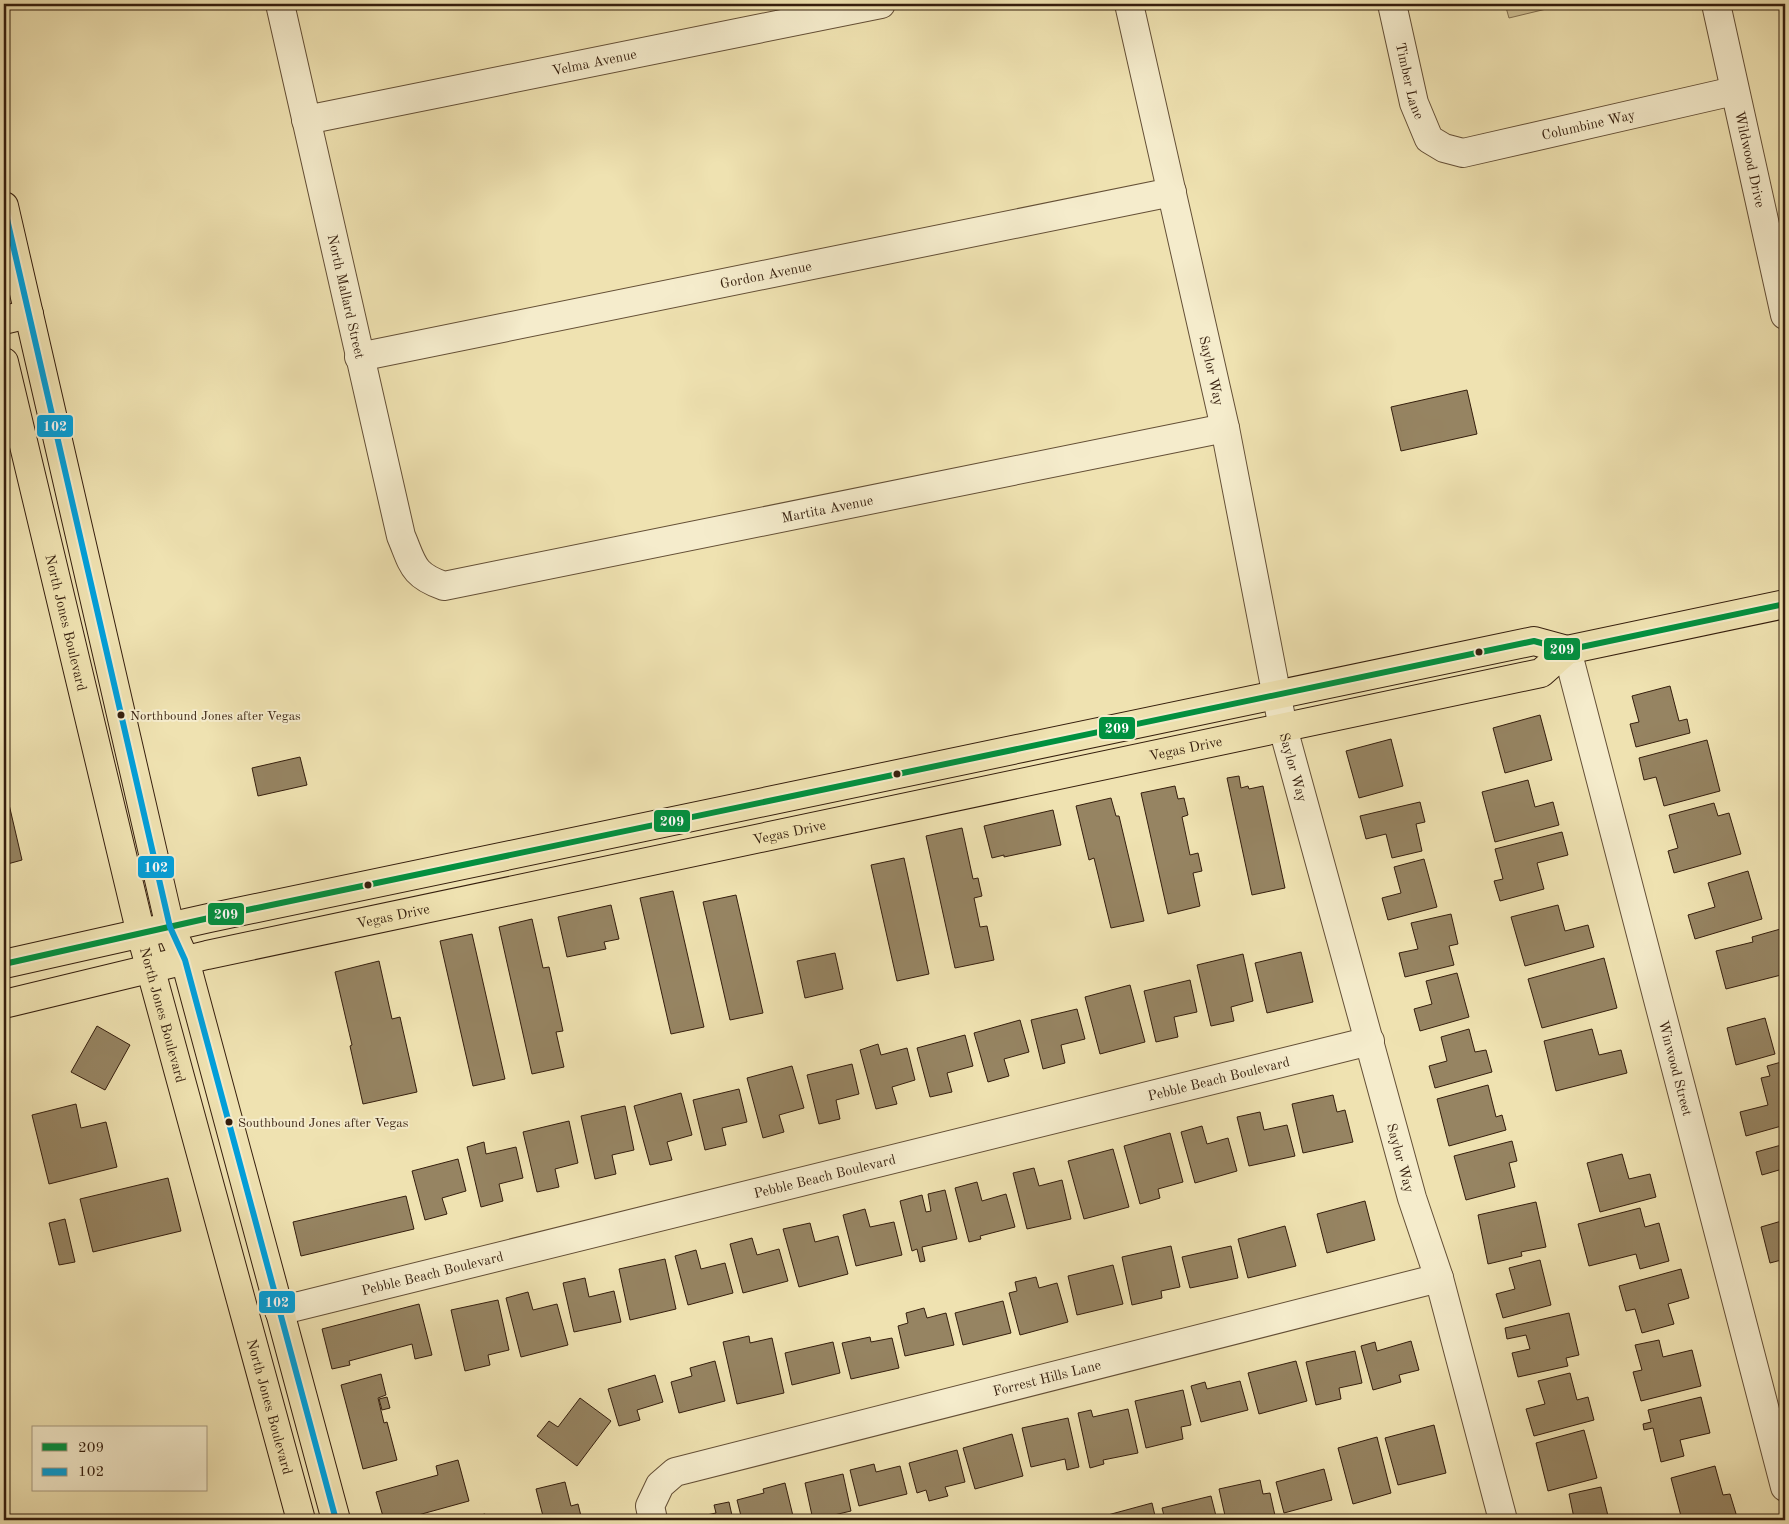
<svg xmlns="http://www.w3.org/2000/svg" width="1789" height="1524" viewBox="0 0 1789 1524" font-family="'Old Standard TT',serif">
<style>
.green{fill:#cfc195;stroke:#827051}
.building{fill:#968462;stroke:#351e0d}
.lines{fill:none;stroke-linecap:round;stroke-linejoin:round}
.minor-casing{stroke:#644f36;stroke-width:30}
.major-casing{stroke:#351e0d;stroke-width:30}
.minor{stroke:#f5eccc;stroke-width:28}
.major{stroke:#efe2b1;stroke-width:28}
.bus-1-casing{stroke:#f5eccc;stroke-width:10}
.bus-2-casing{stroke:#f5eccc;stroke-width:10}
.bus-1{stroke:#009140;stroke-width:6}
.bus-2{stroke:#00a0dc;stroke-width:6}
.bus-dot{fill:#351e0d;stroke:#f5eccc;stroke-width:2}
.labels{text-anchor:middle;stroke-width:4;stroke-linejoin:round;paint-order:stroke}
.bus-label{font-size:13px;fill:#351e0d;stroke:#f5eccc;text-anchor:start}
.street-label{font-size:14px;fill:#351e0d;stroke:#f5eccc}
.line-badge{stroke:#f5eccc;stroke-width:2}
.badge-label{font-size:14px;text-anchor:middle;font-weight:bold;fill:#fff}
</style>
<rect width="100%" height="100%" fill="#efe2b1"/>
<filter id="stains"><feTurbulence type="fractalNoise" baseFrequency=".004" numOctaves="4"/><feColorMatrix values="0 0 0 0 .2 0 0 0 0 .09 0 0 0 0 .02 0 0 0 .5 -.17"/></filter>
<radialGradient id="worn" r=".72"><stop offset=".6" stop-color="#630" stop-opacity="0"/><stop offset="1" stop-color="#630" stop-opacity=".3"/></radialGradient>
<path class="green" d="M 1505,4 L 1567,4 L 1509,18 Z"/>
<path class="building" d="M 1467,390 L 1477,434 L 1401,451 L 1391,407 Z
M 1670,686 L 1679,721 L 1687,719 L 1690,733 L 1636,747 L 1630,724 L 1639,722 L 1632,696 Z
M 1540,715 L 1552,760 L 1505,773 L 1493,728 Z
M 1391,739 L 1403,786 L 1359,798 L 1346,751 Z
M 1707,740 L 1720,791 L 1664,806 L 1656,777 L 1644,780 L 1639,758 Z
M 300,757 L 307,785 L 258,796 L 252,768 Z
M 1239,776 L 1241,788 L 1248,786 L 1249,789 L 1263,786 L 1285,888 L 1252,895 L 1227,778 Z
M 1528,780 L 1535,807 L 1553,802 L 1559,825 L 1495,842 L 1482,792 Z
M 4,783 L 22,860 L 4,865 Z
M 1175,786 L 1178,799 L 1184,798 L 1188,815 L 1182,817 L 1190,855 L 1198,853 L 1202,871 L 1193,873 L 1200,906 L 1168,914 L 1141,793 Z
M 1111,798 L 1116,816 L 1119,816 L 1144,921 L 1111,928 L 1094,858 L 1089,860 L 1076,806 Z
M 1420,802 L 1425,822 L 1416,824 L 1422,851 L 1392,858 L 1386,834 L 1366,839 L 1360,816 Z
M 1714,803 L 1718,816 L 1729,813 L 1741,854 L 1674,873 L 1668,851 L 1678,848 L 1669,815 Z
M 1053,810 L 1061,845 L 1004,857 L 1004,855 L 992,858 L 984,826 Z
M 962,828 L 973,879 L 978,878 L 982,896 L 974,898 L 980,927 L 987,926 L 994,960 L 955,968 L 926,836 Z
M 1562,832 L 1568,855 L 1537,863 L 1544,889 L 1500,901 L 1494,881 L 1503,879 L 1495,849 Z
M 904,858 L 929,974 L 897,981 L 871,865 Z
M 1424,859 L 1437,907 L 1388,920 L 1382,898 L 1401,893 L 1394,867 Z
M 1748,871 L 1762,919 L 1695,939 L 1688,915 L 1715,907 L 1708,883 Z
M 673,891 L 704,1027 L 671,1034 L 640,898 Z
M 736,895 L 763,1013 L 730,1020 L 703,902 Z
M 611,905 L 619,939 L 604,942 L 606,949 L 567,957 L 558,917 Z
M 1558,905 L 1565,931 L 1588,925 L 1594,947 L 1525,966 L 1511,917 Z
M 1451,914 L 1458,944 L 1449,946 L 1454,965 L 1405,977 L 1399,953 L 1418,949 L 1411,923 Z
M 532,919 L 543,968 L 549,967 L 563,1031 L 556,1032 L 564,1067 L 532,1074 L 499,927 Z
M 1784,928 L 1785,974 L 1726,989 L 1716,951 L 1753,942 L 1752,937 Z
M 472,934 L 505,1079 L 473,1086 L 440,941 Z
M 1301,952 L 1313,1002 L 1267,1013 L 1255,963 Z
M 835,953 L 843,989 L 805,998 L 797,961 Z
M 1243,954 L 1253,1001 L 1231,1007 L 1234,1021 L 1211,1026 L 1197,965 Z
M 1604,958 L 1617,1008 L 1542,1028 L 1528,979 Z
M 379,961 L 392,1019 L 400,1017 L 417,1092 L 363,1104 L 350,1046 L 352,1045 L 335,972 Z
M 1457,973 L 1469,1017 L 1420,1031 L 1414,1009 L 1432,1004 L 1426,981 Z
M 1190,980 L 1197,1012 L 1174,1017 L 1178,1037 L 1156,1042 L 1144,991 Z
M 1130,985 L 1145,1042 L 1100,1054 L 1085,997 Z
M 1077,1009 L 1085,1039 L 1061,1045 L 1065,1063 L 1043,1069 L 1031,1020 Z
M 1765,1018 L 1775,1054 L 1736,1065 L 1727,1028 Z
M 1020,1020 L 1029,1052 L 1004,1059 L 1009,1076 L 988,1082 L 974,1033 Z
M 97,1026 L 130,1045 L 105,1090 L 71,1072 Z
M 1469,1029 L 1475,1052 L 1486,1050 L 1492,1072 L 1435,1088 L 1429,1066 L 1447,1061 L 1441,1037 Z
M 1592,1029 L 1599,1055 L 1621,1050 L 1627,1073 L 1556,1091 L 1544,1041 Z
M 965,1035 L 973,1066 L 947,1073 L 952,1092 L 930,1097 L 917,1048 Z
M 878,1044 L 881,1055 L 907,1048 L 915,1080 L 892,1087 L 897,1104 L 876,1109 L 860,1050 Z
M 1785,1061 L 1785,1125 L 1746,1136 L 1740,1112 L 1768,1105 L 1761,1078 L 1770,1076 L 1767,1066 Z
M 852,1064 L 859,1094 L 836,1100 L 840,1119 L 819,1124 L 807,1075 Z
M 792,1066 L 804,1108 L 779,1115 L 784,1132 L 763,1138 L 747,1078 Z
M 1488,1085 L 1496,1117 L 1502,1115 L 1506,1130 L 1449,1146 L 1437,1099 Z
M 739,1089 L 747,1122 L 722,1128 L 726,1145 L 705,1150 L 693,1100 Z
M 681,1093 L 692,1135 L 667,1142 L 672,1160 L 650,1165 L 634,1106 Z
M 1333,1095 L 1337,1112 L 1345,1110 L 1353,1142 L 1303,1153 L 1292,1104 Z
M 76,1104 L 81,1128 L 106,1122 L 117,1167 L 49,1184 L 32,1115 Z
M 625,1106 L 634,1150 L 612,1155 L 616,1174 L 595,1179 L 581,1116 Z
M 1260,1112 L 1264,1130 L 1287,1125 L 1295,1156 L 1249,1166 L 1237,1117 Z
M 569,1121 L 578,1163 L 555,1169 L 559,1187 L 537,1192 L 523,1132 Z
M 1202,1126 L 1207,1144 L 1228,1138 L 1237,1171 L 1195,1183 L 1181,1132 Z
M 1170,1133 L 1183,1182 L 1158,1189 L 1160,1198 L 1140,1204 L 1124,1146 Z
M 1512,1141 L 1517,1161 L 1509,1163 L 1515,1187 L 1466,1200 L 1454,1156 Z
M 484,1142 L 486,1154 L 516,1147 L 523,1178 L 499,1184 L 503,1201 L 481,1207 L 467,1147 Z
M 1785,1144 L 1785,1192 L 1779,1170 L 1762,1175 L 1756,1152 Z
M 1113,1149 L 1129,1207 L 1084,1219 L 1068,1161 Z
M 1622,1154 L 1629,1179 L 1650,1174 L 1656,1197 L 1600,1212 L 1587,1163 Z
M 458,1159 L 466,1191 L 442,1198 L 447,1214 L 425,1220 L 412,1171 Z
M 1034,1168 L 1039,1186 L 1062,1180 L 1071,1219 L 1027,1229 L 1013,1173 Z
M 168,1178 L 181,1231 L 93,1252 L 80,1199 Z
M 977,1182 L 982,1201 L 1006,1194 L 1015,1227 L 980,1236 L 981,1239 L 969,1242 L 955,1188 Z
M 945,1190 L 957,1239 L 922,1247 L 925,1261 L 920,1262 L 917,1249 L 912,1251 L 900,1201 L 922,1195 L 926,1212 L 931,1211 L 928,1194 Z
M 406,1196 L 414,1229 L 301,1256 L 293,1222 Z
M 1365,1201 L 1375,1240 L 1327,1253 L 1317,1214 Z
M 1536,1202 L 1546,1247 L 1521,1252 L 1522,1256 L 1488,1264 L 1478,1215 Z
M 1640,1208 L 1645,1227 L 1659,1223 L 1669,1261 L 1640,1269 L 1636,1254 L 1589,1266 L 1578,1224 Z
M 865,1209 L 870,1227 L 894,1222 L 902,1255 L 856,1266 L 843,1215 Z
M 65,1219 L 75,1262 L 59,1265 L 49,1223 Z
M 1785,1220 L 1785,1259 L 1770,1263 L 1761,1227 Z
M 810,1223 L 815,1242 L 838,1236 L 848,1274 L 799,1287 L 783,1229 Z
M 1285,1226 L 1296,1266 L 1248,1278 L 1238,1239 Z
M 752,1238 L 757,1255 L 779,1249 L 788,1281 L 743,1293 L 730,1244 Z
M 1171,1246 L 1180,1287 L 1161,1291 L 1162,1298 L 1132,1305 L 1122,1257 Z
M 1231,1246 L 1238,1278 L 1190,1288 L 1182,1257 Z
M 696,1250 L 701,1269 L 725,1263 L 733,1293 L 688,1305 L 675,1256 Z
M 665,1259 L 676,1309 L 630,1320 L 619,1269 Z
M 1540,1260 L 1551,1305 L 1503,1318 L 1496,1294 L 1515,1289 L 1509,1268 Z
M 1113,1265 L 1123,1304 L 1077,1315 L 1068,1276 Z
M 1681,1269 L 1689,1298 L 1668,1304 L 1674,1324 L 1642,1333 L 1635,1309 L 1626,1311 L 1619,1286 Z
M 1036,1277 L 1039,1288 L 1057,1283 L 1068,1322 L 1020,1335 L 1009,1293 L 1017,1291 L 1015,1282 Z
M 585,1278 L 589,1297 L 614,1291 L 621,1322 L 574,1332 L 563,1283 Z
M 528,1292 L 533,1310 L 557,1304 L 568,1345 L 521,1357 L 506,1298 Z
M 498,1300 L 509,1350 L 488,1355 L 490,1365 L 465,1371 L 451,1310 Z
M 1003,1301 L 1011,1333 L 963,1345 L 955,1313 Z
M 419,1304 L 432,1355 L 415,1359 L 412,1344 L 349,1361 L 350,1365 L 332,1369 L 322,1329 Z
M 924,1308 L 927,1318 L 946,1313 L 954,1345 L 905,1356 L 898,1326 L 908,1323 L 906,1313 Z
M 1569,1313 L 1579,1355 L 1566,1358 L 1568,1366 L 1518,1377 L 1512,1353 L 1530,1349 L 1526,1335 L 1507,1339 L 1505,1328 Z
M 749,1336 L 750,1343 L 772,1338 L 784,1393 L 737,1404 L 723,1342 Z
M 870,1337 L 871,1342 L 892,1338 L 899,1368 L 851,1379 L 842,1343 Z
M 1659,1340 L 1663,1357 L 1692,1350 L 1701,1386 L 1641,1401 L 1633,1372 L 1642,1370 L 1635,1345 Z
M 1411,1341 L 1419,1370 L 1399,1375 L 1401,1382 L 1373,1390 L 1361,1346 L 1375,1342 L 1377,1351 Z
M 833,1342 L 840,1373 L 792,1385 L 785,1353 Z
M 1355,1351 L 1362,1383 L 1339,1388 L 1341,1399 L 1316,1405 L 1306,1362 Z
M 715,1361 L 725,1401 L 679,1413 L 671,1382 L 692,1376 L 690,1368 Z
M 1296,1361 L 1307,1401 L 1259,1414 L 1248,1373 Z
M 1570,1373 L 1577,1400 L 1588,1397 L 1594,1420 L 1534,1436 L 1526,1409 L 1545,1404 L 1538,1381 Z
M 381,1374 L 386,1395 L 378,1398 L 384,1423 L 387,1422 L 397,1460 L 363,1469 L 341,1385 Z
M 655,1375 L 663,1402 L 637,1410 L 640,1420 L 619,1426 L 608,1389 Z
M 1240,1381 L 1248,1410 L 1201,1422 L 1191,1386 L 1205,1382 L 1207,1389 Z
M 1183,1390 L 1191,1425 L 1181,1427 L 1183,1439 L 1146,1448 L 1135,1401 Z
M 387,1397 L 390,1408 L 382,1410 L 379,1399 Z
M 1701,1397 L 1710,1433 L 1680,1440 L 1684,1456 L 1661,1462 L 1653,1428 L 1644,1430 L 1643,1424 L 1651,1422 L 1648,1410 Z
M 580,1398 L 611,1421 L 577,1466 L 537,1436 L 549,1421 L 558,1427 Z
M 1128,1409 L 1138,1453 L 1103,1460 L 1104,1464 L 1090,1468 L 1078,1413 L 1091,1410 L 1093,1417 Z
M 1068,1418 L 1079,1467 L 1067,1470 L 1065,1459 L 1031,1467 L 1022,1428 Z
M 1434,1425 L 1446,1473 L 1398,1485 L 1385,1438 Z
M 1584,1430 L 1597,1478 L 1548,1491 L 1536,1443 Z
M 1012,1434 L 1023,1476 L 975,1489 L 963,1448 Z
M 1377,1437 L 1391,1493 L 1353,1504 L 1338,1448 Z
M 957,1450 L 965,1482 L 945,1487 L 948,1496 L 929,1501 L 926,1490 L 917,1493 L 909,1463 Z
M 458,1460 L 469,1501 L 400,1520 L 384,1520 L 376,1492 L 438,1475 L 436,1466 Z
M 874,1464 L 876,1472 L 900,1466 L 907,1494 L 859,1506 L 850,1470 Z
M 1715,1466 L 1723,1495 L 1730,1494 L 1737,1517 L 1726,1520 L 1682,1520 L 1671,1478 Z
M 1324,1469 L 1332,1500 L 1284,1513 L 1276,1482 Z
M 843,1474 L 851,1511 L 813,1520 L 805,1483 Z
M 1260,1480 L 1263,1494 L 1270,1493 L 1276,1520 L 1226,1520 L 1219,1489 Z
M 565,1482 L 571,1506 L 578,1504 L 582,1520 L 544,1520 L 536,1489 Z
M 785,1483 L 794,1520 L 742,1520 L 737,1500 L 764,1493 L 763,1489 Z
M 1601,1487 L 1609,1520 L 1566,1520 L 1574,1518 L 1569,1494 Z
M 1211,1496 L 1217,1520 L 1165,1520 L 1162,1508 Z
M 729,1502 L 733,1520 L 683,1520 L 716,1513 L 714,1505 Z
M 1152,1503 L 1156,1520 L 1105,1520 L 1104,1516 Z
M 485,1514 L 486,1520 L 460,1520 Z"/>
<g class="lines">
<g class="minor-casing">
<g id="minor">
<path id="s1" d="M 280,4 L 401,536 C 413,564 412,575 444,586 L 1225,428"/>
<path id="s2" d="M 1129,4 L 1225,428 L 1283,728 L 1412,1198 L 1439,1278 L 1503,1520"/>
<path id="s3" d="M 1392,4 L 1414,103 L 1429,139 L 1444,148 L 1463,153 L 1734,91"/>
<path id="s4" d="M 1716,4 L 1785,315"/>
<path id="s5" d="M 306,120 L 881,4"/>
<path id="s6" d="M 359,357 L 1172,192"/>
<path id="s7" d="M 1567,650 L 1785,1487"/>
<path id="s8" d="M 279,1311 L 1370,1041"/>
<path id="s9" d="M 653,1520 L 650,1506 L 660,1485 L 675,1472 L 1439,1278"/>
</g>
</g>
<g class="major-casing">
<g id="major">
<path d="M 4,206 L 170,927 L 185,960 L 336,1520"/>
<path d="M 4,320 L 29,314"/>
<path id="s10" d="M 4,362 L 141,934 L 301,1520"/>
<path d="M 4,964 L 209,918 L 1534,641 L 1567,650 L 1785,604"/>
<path id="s11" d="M 4,1004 L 207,955 L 1541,673 L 1567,650"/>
</g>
</g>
<use href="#minor" class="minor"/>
<use href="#major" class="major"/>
<g class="bus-1-casing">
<path id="bus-1" d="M 4,964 L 209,918 L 1534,641 L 1567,650 L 1785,604"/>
</g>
<g class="bus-2-casing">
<path id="bus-2" d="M 4,206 L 170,927 L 185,960 L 336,1520"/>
</g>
<use href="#bus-1" class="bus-1"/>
<use href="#bus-2" class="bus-2"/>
</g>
<g class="bus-dot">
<circle cx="1479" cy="652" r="4.5"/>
<circle cx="121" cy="715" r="4.5"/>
<circle cx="897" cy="774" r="4.5"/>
<circle cx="368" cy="885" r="4.5"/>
<circle cx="229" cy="1122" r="4.5"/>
</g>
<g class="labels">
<g class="bus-label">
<text x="130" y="720">Northbound Jones after Vegas</text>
<text x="238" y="1127">Southbound Jones after Vegas</text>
</g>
<g class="street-label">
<text dy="5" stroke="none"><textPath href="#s5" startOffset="294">Velma Avenue</textPath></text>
<text dy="5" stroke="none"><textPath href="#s3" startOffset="79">Timber Lane</textPath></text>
<text dy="5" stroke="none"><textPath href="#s3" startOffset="306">Columbine Way</textPath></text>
<text dy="5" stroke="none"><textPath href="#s4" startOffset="159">Wildwood Drive</textPath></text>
<text dy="5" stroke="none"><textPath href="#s6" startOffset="415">Gordon Avenue</textPath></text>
<text dy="5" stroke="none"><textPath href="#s1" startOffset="300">North Mallard Street</textPath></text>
<text dy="5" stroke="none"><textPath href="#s2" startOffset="376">Saylor Way</textPath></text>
<text dy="5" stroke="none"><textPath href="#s1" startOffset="1006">Martita Avenue</textPath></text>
<text dy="5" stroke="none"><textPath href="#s10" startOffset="268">North Jones Boulevard</textPath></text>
<text dy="5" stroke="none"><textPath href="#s11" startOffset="1209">Vegas Drive</textPath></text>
<text dy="5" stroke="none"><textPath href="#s2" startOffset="781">Saylor Way</textPath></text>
<text dy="5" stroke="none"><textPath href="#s11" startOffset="804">Vegas Drive</textPath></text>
<text dy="5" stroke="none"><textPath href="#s11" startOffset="399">Vegas Drive</textPath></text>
<text dy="5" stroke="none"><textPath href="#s10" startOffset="672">North Jones Boulevard</textPath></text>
<text dy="5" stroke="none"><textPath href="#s7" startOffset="432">Winwood Street</textPath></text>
<text dy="5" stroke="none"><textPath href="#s8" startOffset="968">Pebble Beach Boulevard</textPath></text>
<text dy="5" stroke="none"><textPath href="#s2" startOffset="1186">Saylor Way</textPath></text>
<text dy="5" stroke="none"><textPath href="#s8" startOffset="562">Pebble Beach Boulevard</textPath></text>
<text dy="5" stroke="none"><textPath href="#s8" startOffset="158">Pebble Beach Boulevard</textPath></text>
<text dy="5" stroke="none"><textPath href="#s9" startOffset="441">Forrest Hills Lane</textPath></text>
<text dy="5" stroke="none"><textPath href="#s10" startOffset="1078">North Jones Boulevard</textPath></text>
</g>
</g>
<g class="line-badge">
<rect x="36" y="414" width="38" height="24" rx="5" fill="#00a0dc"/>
<rect x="1543" y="637" width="38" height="24" rx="5" fill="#009140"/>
<rect x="1098" y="716" width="38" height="24" rx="5" fill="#009140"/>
<rect x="653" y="809" width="38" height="24" rx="5" fill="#009140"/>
<rect x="137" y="855" width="38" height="24" rx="5" fill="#00a0dc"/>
<rect x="207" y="902" width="38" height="24" rx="5" fill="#009140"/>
<rect x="258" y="1290" width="38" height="24" rx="5" fill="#00a0dc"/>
</g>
<g class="badge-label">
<text x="55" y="431">102</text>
<text x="1562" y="654">209</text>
<text x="1117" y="733">209</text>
<text x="672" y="826">209</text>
<text x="156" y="872">102</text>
<text x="226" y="919">209</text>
<text x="277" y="1307">102</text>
</g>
<rect width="1789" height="1524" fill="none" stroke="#efe2b1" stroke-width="20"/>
<rect x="5" y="5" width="1779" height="1514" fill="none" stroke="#351e0d" stroke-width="2.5"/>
<rect x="10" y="10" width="1769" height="1504" fill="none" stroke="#351e0d"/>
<rect x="32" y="1426" width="175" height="65" fill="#f5eccc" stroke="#a89a80"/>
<rect x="42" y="1443" width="25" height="8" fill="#009140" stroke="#a89a80"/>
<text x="78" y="1452" font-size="15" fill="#351e0d">209</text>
<rect x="42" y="1468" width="25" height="8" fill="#00a0dc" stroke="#a89a80"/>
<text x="78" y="1476" font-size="15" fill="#351e0d">102</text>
<rect width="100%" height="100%" filter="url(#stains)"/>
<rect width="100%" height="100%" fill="url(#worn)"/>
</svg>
